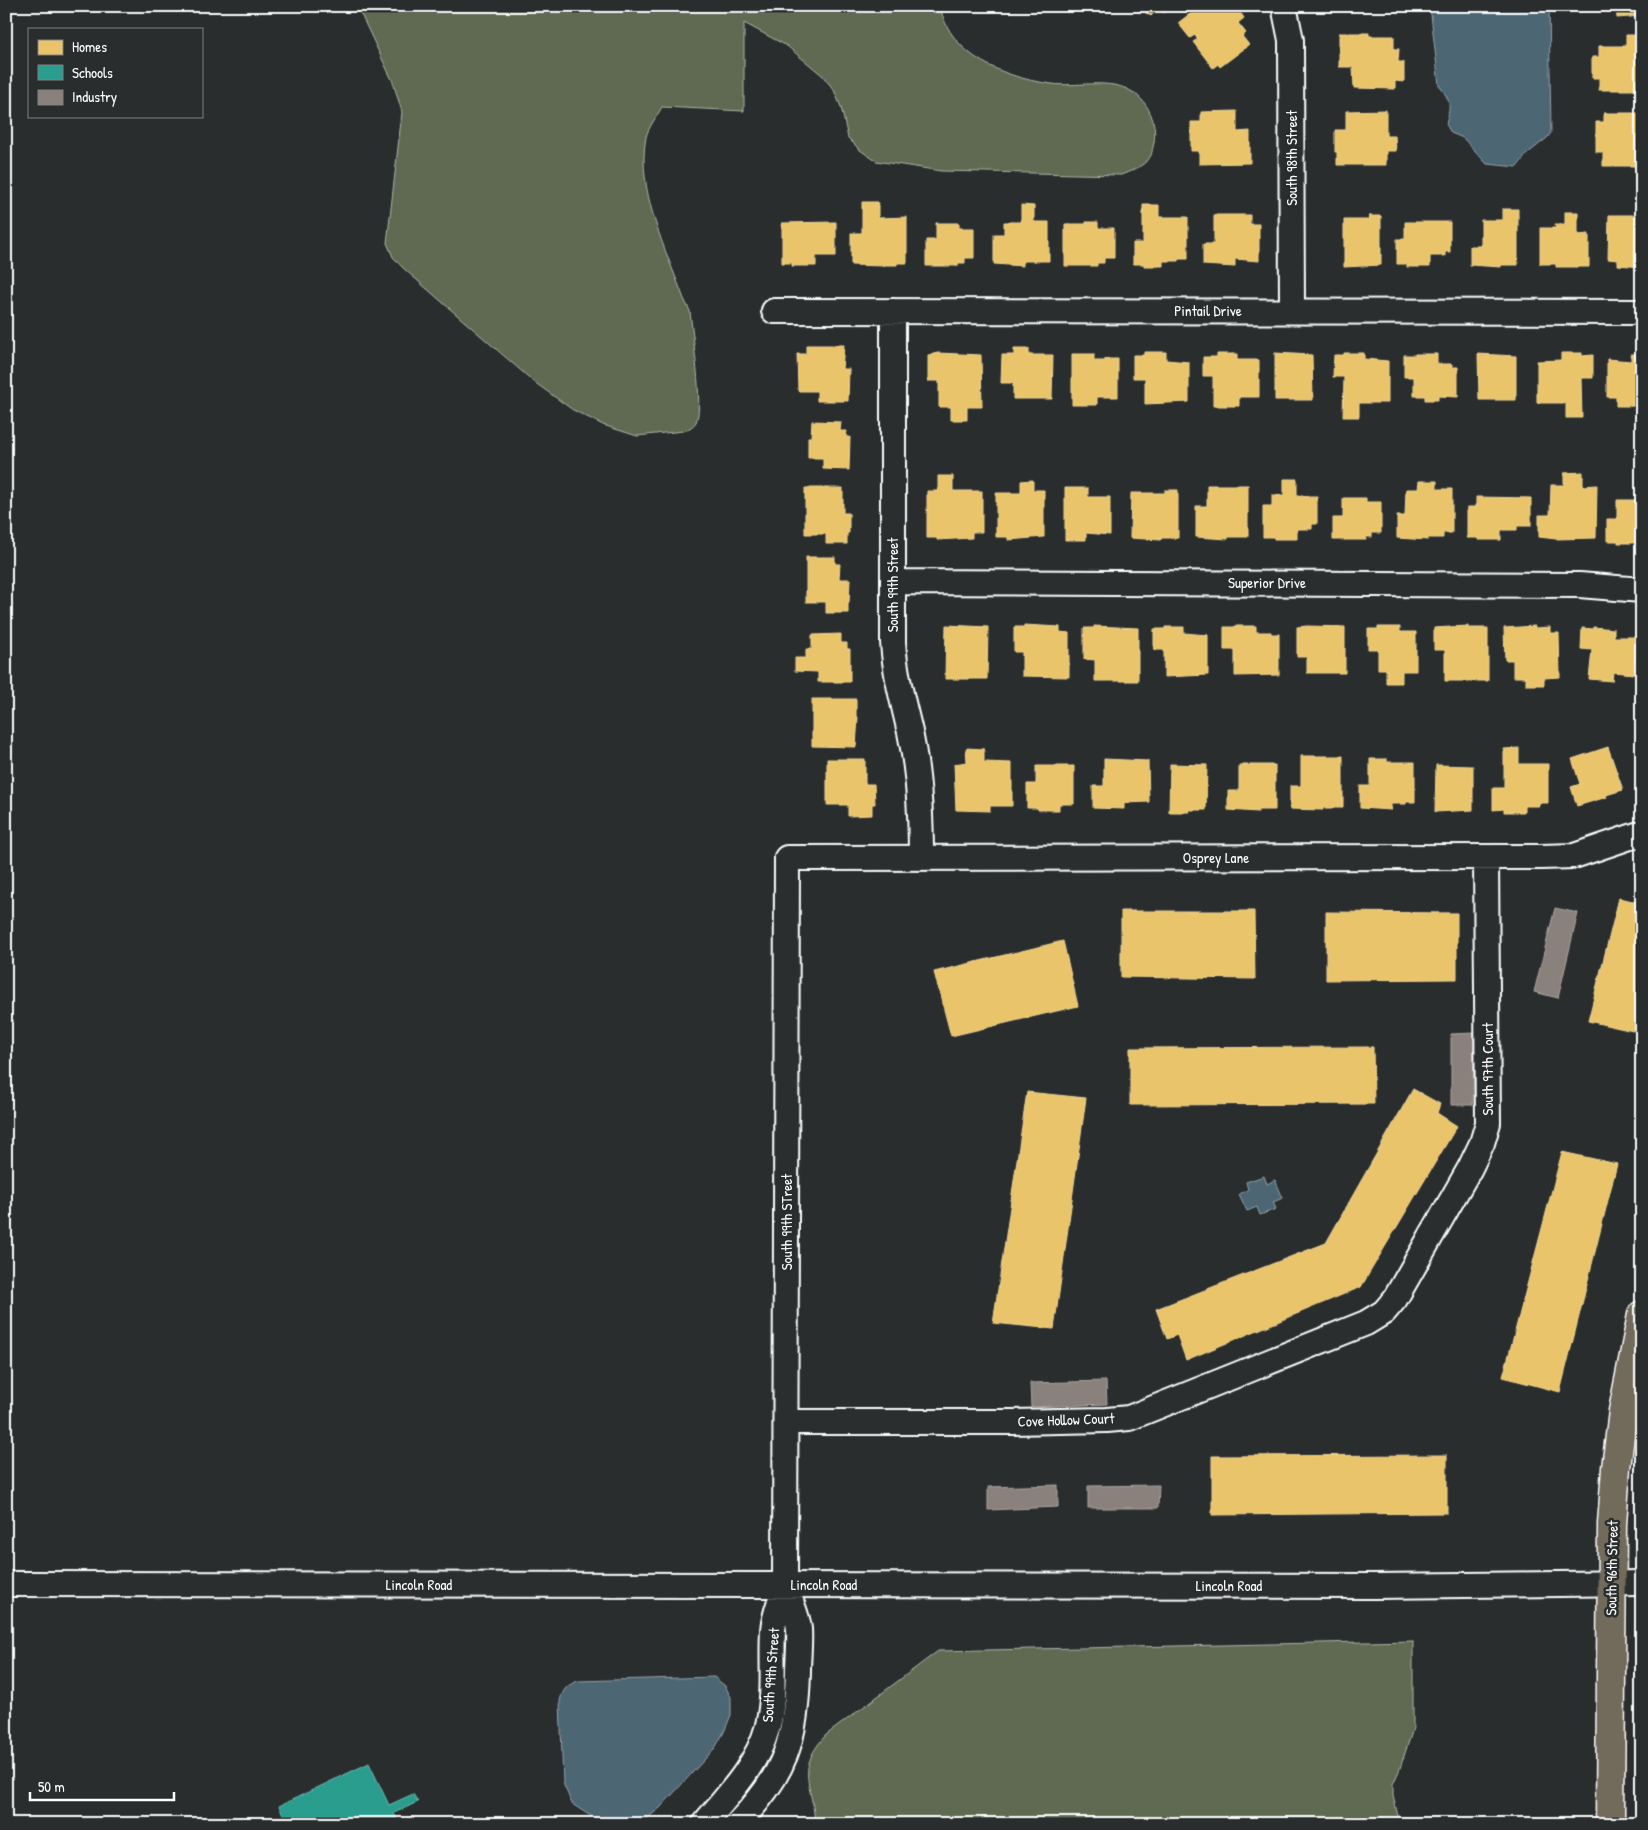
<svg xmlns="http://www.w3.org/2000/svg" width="1648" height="1830" viewBox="0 0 1648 1830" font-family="'Patrick Hand',sans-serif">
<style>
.green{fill:#606b52;stroke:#b0b5a8}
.water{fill:#4e6673;stroke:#95a3ab}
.homes{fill:#e9c46a;stroke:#f0d697}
.schools{fill:#2a9d8f;stroke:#6abab1}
.industry{fill:#8a817c;stroke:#ada7a3}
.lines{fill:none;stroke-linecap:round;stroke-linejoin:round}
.minor-casing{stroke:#fff;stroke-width:28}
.major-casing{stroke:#fff;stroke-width:31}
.minor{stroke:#2a2d2e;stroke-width:24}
.major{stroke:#726b5a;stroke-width:28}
.labels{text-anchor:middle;stroke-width:5;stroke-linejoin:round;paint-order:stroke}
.street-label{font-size:15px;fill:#fff;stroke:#2a2d2e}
</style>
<rect width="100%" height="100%" fill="#2a2d2e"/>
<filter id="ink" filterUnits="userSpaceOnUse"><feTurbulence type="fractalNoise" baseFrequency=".02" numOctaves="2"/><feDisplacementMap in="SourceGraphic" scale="10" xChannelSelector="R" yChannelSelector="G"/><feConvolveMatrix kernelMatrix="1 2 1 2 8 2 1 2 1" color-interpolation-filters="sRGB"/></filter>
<g filter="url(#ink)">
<path class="green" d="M 357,6 L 940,6 C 950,57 1006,78 1052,84 C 1076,87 1105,79 1127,89 C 1149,99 1159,125 1153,147 C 1152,150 1152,155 1150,157 C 1143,167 1131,171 1121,175 L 941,171 L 876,161 L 860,150 L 848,138 L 841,107 L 834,90 L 822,75 L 787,46 L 744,23 L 744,111 L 662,107 C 657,116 648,128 646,137 C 636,190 666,250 684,299 L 690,311 C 692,332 704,407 696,422 C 693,427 688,429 683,431 L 637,436 L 603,425 L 573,410 L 534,382 L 403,268 L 393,257 L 387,243 L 402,112 L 393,82 Z
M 1413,1641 L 1413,1729 L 1399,1771 L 1393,1784 L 1393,1796 L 1400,1824 L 815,1824 C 813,1784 794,1770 826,1735 L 938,1651 Z"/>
<path class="water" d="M 1430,6 L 1549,6 L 1551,133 L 1547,138 L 1527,154 L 1517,167 L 1487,164 L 1463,138 L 1451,133 L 1446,124 C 1451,104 1451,102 1439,85 Z
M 1264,1176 L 1267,1184 L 1275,1180 L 1283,1198 L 1273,1202 L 1276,1209 L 1260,1215 L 1257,1207 L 1247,1211 L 1239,1194 L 1248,1190 L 1246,1182 Z
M 714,1677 L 725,1686 L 731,1697 L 731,1715 L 724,1732 L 715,1748 L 660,1808 L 640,1824 L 603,1824 L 572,1804 L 563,1783 L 560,1701 C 563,1689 567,1685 578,1681 Z"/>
<path class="homes" d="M 1139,6 L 1168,6 L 1164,13 L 1158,8 L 1151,16 L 1138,8 Z
M 1200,6 L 1212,6 L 1213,8 L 1216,6 L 1236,6 L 1244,18 L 1238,23 L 1246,33 L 1242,36 L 1249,45 L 1220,67 L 1218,64 L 1213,68 L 1193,42 L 1198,39 L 1195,35 L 1190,38 L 1178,23 Z
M 1616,6 L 1642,6 L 1642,16 L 1617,18 Z
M 1339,33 L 1369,33 L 1369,36 L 1394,36 L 1394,49 L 1399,49 L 1398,62 L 1404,62 L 1404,82 L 1395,81 L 1395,89 L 1354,88 L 1353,67 L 1339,67 Z
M 1626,35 L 1642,35 L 1642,90 L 1599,90 L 1599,78 L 1592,78 L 1592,57 L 1599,57 L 1599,46 L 1626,46 Z
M 1386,110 L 1386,136 L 1395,136 L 1396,151 L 1386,151 L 1386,165 L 1337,165 L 1337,152 L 1335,152 L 1335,130 L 1346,130 L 1346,111 Z
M 1237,111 L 1237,132 L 1250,131 L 1250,163 L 1199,164 L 1199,151 L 1191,151 L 1191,122 L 1201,122 L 1201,112 Z
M 1604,113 L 1642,113 L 1642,166 L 1603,166 L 1603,152 L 1596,152 L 1596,122 L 1604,122 Z
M 862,202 L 878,202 L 878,218 L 907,217 L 907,263 L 897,263 L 897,265 L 884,265 L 884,266 L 851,265 L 851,233 L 862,233 Z
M 1021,205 L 1034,206 L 1034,222 L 1049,222 L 1049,261 L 1023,261 L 1023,266 L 994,264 L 994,234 L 1004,234 L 1004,222 L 1021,222 Z
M 1143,205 L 1159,205 L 1159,217 L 1188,217 L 1188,259 L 1179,259 L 1179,261 L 1163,261 L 1163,266 L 1144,266 L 1144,264 L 1133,264 L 1133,243 L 1143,243 Z
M 1502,209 L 1518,209 L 1518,265 L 1501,265 L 1501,267 L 1470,265 L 1470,246 L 1481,246 L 1481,220 L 1502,220 Z
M 1565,212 L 1578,212 L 1578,235 L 1589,234 L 1589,267 L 1556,267 L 1556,264 L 1540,264 L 1540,228 L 1556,228 L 1555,224 L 1565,224 Z
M 1214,215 L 1250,215 L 1250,224 L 1259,224 L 1259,261 L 1235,259 L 1235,267 L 1203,265 L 1203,244 L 1214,244 Z
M 1609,215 L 1642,215 L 1642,267 L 1618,265 L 1618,260 L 1608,259 Z
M 1369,216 L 1381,216 L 1381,265 L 1344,267 L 1344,220 L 1369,220 Z
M 836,222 L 836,256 L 816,256 L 816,266 L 792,266 L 792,263 L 782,263 L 782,223 Z
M 1086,222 L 1098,222 L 1098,228 L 1114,228 L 1114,258 L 1104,258 L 1104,263 L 1097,263 L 1097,266 L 1065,266 L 1065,224 L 1086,224 Z
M 1405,222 L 1450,222 L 1450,252 L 1445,252 L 1445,256 L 1430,256 L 1430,267 L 1407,267 L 1407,264 L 1397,264 L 1397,239 L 1405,239 Z
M 936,223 L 959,223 L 959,228 L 974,228 L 974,258 L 965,258 L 965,263 L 958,263 L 958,266 L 926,266 L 926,240 L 936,240 Z
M 806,345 L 844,345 L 842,369 L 849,369 L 848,401 L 817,401 L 817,391 L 798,391 L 797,354 L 806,354 Z
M 1014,349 L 1029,349 L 1029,355 L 1053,355 L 1052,399 L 1013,399 L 1013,383 L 1001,383 L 1002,355 L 1014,355 Z
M 1144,352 L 1166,352 L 1166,360 L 1189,362 L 1189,402 L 1145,404 L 1145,378 L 1133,378 L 1133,355 L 1144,355 Z
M 938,353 L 981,355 L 982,407 L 967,407 L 967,420 L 951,420 L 951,407 L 939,407 L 939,381 L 928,381 L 928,355 Z
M 1275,353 L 1312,355 L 1313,400 L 1275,400 Z
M 1344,353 L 1364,353 L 1364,359 L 1388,361 L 1388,403 L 1359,403 L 1359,417 L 1343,417 L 1344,377 L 1333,377 L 1334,355 L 1344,355 Z
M 1561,353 L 1582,353 L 1582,356 L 1593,355 L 1593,378 L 1581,378 L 1582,418 L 1566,418 L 1566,403 L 1537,403 L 1537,361 L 1561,360 Z
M 1072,354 L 1094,354 L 1094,361 L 1105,361 L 1105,359 L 1118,359 L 1118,397 L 1097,397 L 1097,405 L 1072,405 Z
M 1217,354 L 1237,354 L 1237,360 L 1259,360 L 1259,397 L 1239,397 L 1239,406 L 1213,406 L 1213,376 L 1203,376 L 1203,357 L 1217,357 Z
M 1415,354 L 1437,354 L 1437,364 L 1452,364 L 1452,367 L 1458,367 L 1458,397 L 1438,396 L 1438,400 L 1425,400 L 1425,396 L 1414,396 L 1414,377 L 1404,377 L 1404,355 L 1415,355 Z
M 1478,354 L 1516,356 L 1516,400 L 1479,400 Z
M 1631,354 L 1642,354 L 1642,406 L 1616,406 L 1616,397 L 1607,397 L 1607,359 L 1631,361 Z
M 812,421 L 841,422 L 840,431 L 847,431 L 846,437 L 850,437 L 849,470 L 823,469 L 823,458 L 808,458 L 808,437 L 811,437 Z
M 1583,472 L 1583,486 L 1597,485 L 1596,538 L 1556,539 L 1539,537 L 1539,515 L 1550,515 L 1551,485 L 1564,485 L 1564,473 Z
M 938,476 L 953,476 L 953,491 L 982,491 L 982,532 L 972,532 L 972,538 L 937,540 L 937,538 L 927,538 L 927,491 L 938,491 Z
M 1284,479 L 1297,479 L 1297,496 L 1317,496 L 1317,524 L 1312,524 L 1312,529 L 1297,529 L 1297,539 L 1274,539 L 1274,537 L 1263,537 L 1263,506 L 1272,506 L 1272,495 L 1284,495 Z
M 1033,480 L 1033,490 L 1044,490 L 1044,537 L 1008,540 L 1008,537 L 996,537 L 996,493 L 1021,493 L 1021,481 Z
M 1419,481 L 1437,481 L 1437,489 L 1452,489 L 1452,533 L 1443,533 L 1443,538 L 1428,538 L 1428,540 L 1397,538 L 1397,516 L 1405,516 L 1406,489 L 1418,489 Z
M 1207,485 L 1248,485 L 1248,537 L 1228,537 L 1228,539 L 1196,537 L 1196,506 L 1207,506 Z
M 805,488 L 843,488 L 843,513 L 849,513 L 849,533 L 847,533 L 847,544 L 826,544 L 826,534 L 805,534 Z
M 1065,488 L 1088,488 L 1088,497 L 1110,497 L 1110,535 L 1086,533 L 1086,540 L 1065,540 Z
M 1165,490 L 1178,490 L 1178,538 L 1161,538 L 1161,540 L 1130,538 L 1131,493 L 1165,493 Z
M 1476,497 L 1531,498 L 1531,526 L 1517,526 L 1517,530 L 1501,530 L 1501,540 L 1478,540 L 1478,538 L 1467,538 L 1467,507 L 1476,507 Z
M 1343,498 L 1366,498 L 1366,502 L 1381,502 L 1381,533 L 1372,533 L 1372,537 L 1366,537 L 1366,540 L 1333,540 L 1333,518 L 1343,518 Z
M 1617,500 L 1642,500 L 1640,543 L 1618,543 L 1618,541 L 1607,541 L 1607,519 L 1617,519 Z
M 806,557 L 835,557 L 835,564 L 840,564 L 839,579 L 850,579 L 849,603 L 848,603 L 848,613 L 826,613 L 826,602 L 806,602 Z
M 946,625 L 988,627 L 987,679 L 945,679 Z
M 1024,625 L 1060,627 L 1060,632 L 1069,633 L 1069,677 L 1022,676 L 1022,652 L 1014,652 L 1014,627 L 1024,627 Z
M 1094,626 L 1138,628 L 1138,681 L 1095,681 L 1095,660 L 1084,659 L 1084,628 L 1094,628 Z
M 1235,626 L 1256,626 L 1256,632 L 1271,632 L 1271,634 L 1279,634 L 1279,675 L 1235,676 L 1235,650 L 1224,650 L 1224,627 L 1235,627 Z
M 1307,626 L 1345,627 L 1345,673 L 1307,673 L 1307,657 L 1297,657 L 1297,627 Z
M 1468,626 L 1468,628 L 1488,628 L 1488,681 L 1445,681 L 1445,650 L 1434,650 L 1434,628 Z
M 1535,626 L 1535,628 L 1550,627 L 1550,633 L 1559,633 L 1560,677 L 1544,678 L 1544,685 L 1526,685 L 1526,677 L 1513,677 L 1513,660 L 1505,660 L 1504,628 Z
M 1165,627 L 1184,627 L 1184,633 L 1208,635 L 1208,675 L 1164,677 L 1164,650 L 1154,650 L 1154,629 L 1165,629 Z
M 1378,627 L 1400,627 L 1400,632 L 1416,632 L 1416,671 L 1402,671 L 1402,683 L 1386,683 L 1386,669 L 1378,669 L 1378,649 L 1368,649 L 1368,629 L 1378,629 Z
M 1593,627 L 1614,629 L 1614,637 L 1637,637 L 1634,674 L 1613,672 L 1612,681 L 1589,679 L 1592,650 L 1581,649 L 1582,628 L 1593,629 Z
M 841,634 L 841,643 L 847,643 L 847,649 L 850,649 L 850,682 L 818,682 L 818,672 L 795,671 L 795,658 L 806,658 L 806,649 L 812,649 L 812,635 Z
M 812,699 L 856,699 L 856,717 L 858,717 L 856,747 L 812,746 Z
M 1608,747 L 1623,790 L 1606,795 L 1607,797 L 1577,806 L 1571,787 L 1580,784 L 1572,759 Z
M 966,748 L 984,749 L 984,762 L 1012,763 L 1012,806 L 990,806 L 990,811 L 956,810 L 954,764 L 967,762 Z
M 1519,748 L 1519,764 L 1548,764 L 1548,803 L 1539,803 L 1539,806 L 1524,806 L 1524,812 L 1504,812 L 1504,809 L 1493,810 L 1493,788 L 1504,788 L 1504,749 Z
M 1301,756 L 1343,756 L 1343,808 L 1323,808 L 1323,810 L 1290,809 L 1290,786 L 1301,786 Z
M 827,759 L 865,759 L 865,784 L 874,784 L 875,804 L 872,804 L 872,815 L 848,816 L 848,805 L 827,805 Z
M 1104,759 L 1148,761 L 1149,802 L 1124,803 L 1124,809 L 1093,808 L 1093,786 L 1104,786 Z
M 1370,759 L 1387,759 L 1387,762 L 1415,762 L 1415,802 L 1406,802 L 1406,804 L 1391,804 L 1391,810 L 1360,808 L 1360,786 L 1370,786 Z
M 1170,764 L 1207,765 L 1206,810 L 1189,810 L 1189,812 L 1169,812 Z
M 1239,765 L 1275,765 L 1275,810 L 1258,810 L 1258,812 L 1228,810 L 1228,791 L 1239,791 Z
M 1436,765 L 1473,766 L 1473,810 L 1435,812 Z
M 1036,766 L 1074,766 L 1074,804 L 1059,804 L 1059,810 L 1038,810 L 1038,808 L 1027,808 L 1027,784 L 1036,784 Z
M 1619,898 L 1642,903 L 1642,1033 L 1588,1021 Z
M 1121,911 L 1254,911 L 1255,979 L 1121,977 Z
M 1326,912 L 1457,913 L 1457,979 L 1326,980 Z
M 1063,941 L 1078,1006 L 951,1036 L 934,972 Z
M 1373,1047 L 1374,1104 L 1130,1105 L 1130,1048 Z
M 1413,1089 L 1440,1104 L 1437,1113 L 1457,1126 L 1361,1287 L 1186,1360 L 1177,1335 L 1167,1339 L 1156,1309 L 1326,1243 Z
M 1027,1092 L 1086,1098 L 1054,1329 L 993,1323 Z
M 1562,1152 L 1617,1164 L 1560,1392 L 1503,1377 Z
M 1447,1455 L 1447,1513 L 1212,1515 L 1212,1456 Z"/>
<path class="schools" d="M 369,1763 L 389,1805 L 413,1794 L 418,1802 L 394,1813 L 399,1824 L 284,1824 L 287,1823 L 279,1806 Z"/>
<path class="industry" d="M 1555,908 L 1578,913 L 1558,998 L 1534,992 Z
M 1474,1033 L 1473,1105 L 1451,1105 L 1451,1034 Z
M 1106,1381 L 1107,1404 L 1031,1407 L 1030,1383 Z
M 1058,1485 L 1058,1507 L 988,1510 L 988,1487 Z
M 1159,1485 L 1158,1508 L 1088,1508 L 1088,1486 Z"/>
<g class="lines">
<g class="minor-casing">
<path id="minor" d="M 1284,6 L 1291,40 L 1292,311
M 774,311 L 1642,312
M 893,311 L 893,642 C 895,673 903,702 910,732 C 919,774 921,815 921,857
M 893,582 L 1579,585 L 1642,590
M 786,1422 L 1013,1422 L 1107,1420 L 1129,1418 L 1366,1323 L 1384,1312 L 1395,1299 L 1470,1168 L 1482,1143 L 1488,1123 L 1486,858
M 6,1584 L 1374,1586 L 1642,1583
M 704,1824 C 728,1795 757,1765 767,1729 C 776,1697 771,1662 773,1630 C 774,1615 781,1600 785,1585 L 787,858 L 1541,857 L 1574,856 L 1642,833
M 737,1824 C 786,1774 796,1740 798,1672 C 798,1658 800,1643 799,1629 C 798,1615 789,1599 785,1585"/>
</g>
<g class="major-casing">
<path id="major" d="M 1610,1824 L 1612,1524 L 1616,1468 L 1623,1411 L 1642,1315"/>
</g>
<use href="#minor" class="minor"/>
<use href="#major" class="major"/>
</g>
</g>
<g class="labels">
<g class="street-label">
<text transform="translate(1292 158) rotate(-90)" y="5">South 98th Street</text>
<text x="1208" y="316">Pintail Drive</text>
<text x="1267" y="588">Superior Drive</text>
<text transform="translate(893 585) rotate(-90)" y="5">South 99th Street</text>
<text x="1216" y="863">Osprey Lane</text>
<text transform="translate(1488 1069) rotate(-90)" y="5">South 97th Court</text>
<text transform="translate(787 1222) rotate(-90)" y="5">South 99th STreet</text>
<text transform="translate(1066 1420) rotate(-2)" y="5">Cove Hollow Court</text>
<text transform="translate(1612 1568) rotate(-89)" y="5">South 96th Street</text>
<text x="419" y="1590">Lincoln Road</text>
<text x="824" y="1590">Lincoln Road</text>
<text x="1229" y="1591">Lincoln Road</text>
<text transform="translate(771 1675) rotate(-86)" y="5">South 99th Street</text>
</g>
</g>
<rect width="1648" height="1830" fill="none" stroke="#2a2d2e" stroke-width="25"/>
<rect x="12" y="12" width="1623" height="1805" fill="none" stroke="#fff" stroke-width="2" filter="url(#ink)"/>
<rect x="28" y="28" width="175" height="90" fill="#2a2d2e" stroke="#7f8182"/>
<rect x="38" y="40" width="25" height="15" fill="#e9c46a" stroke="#7f8182"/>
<text x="72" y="52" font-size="15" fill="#ffffff">Homes</text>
<rect x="38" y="65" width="25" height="15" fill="#2a9d8f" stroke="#7f8182"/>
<text x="72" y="78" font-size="15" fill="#ffffff">Schools</text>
<rect x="38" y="90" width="25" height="15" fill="#8a817c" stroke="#7f8182"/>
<text x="72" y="102" font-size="15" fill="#ffffff">Industry</text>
<path d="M30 1792v8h144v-8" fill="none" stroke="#ffffff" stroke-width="2.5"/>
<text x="38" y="1792" font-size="15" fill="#ffffff" stroke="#2a2d2e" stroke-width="4" paint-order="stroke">50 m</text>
</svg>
